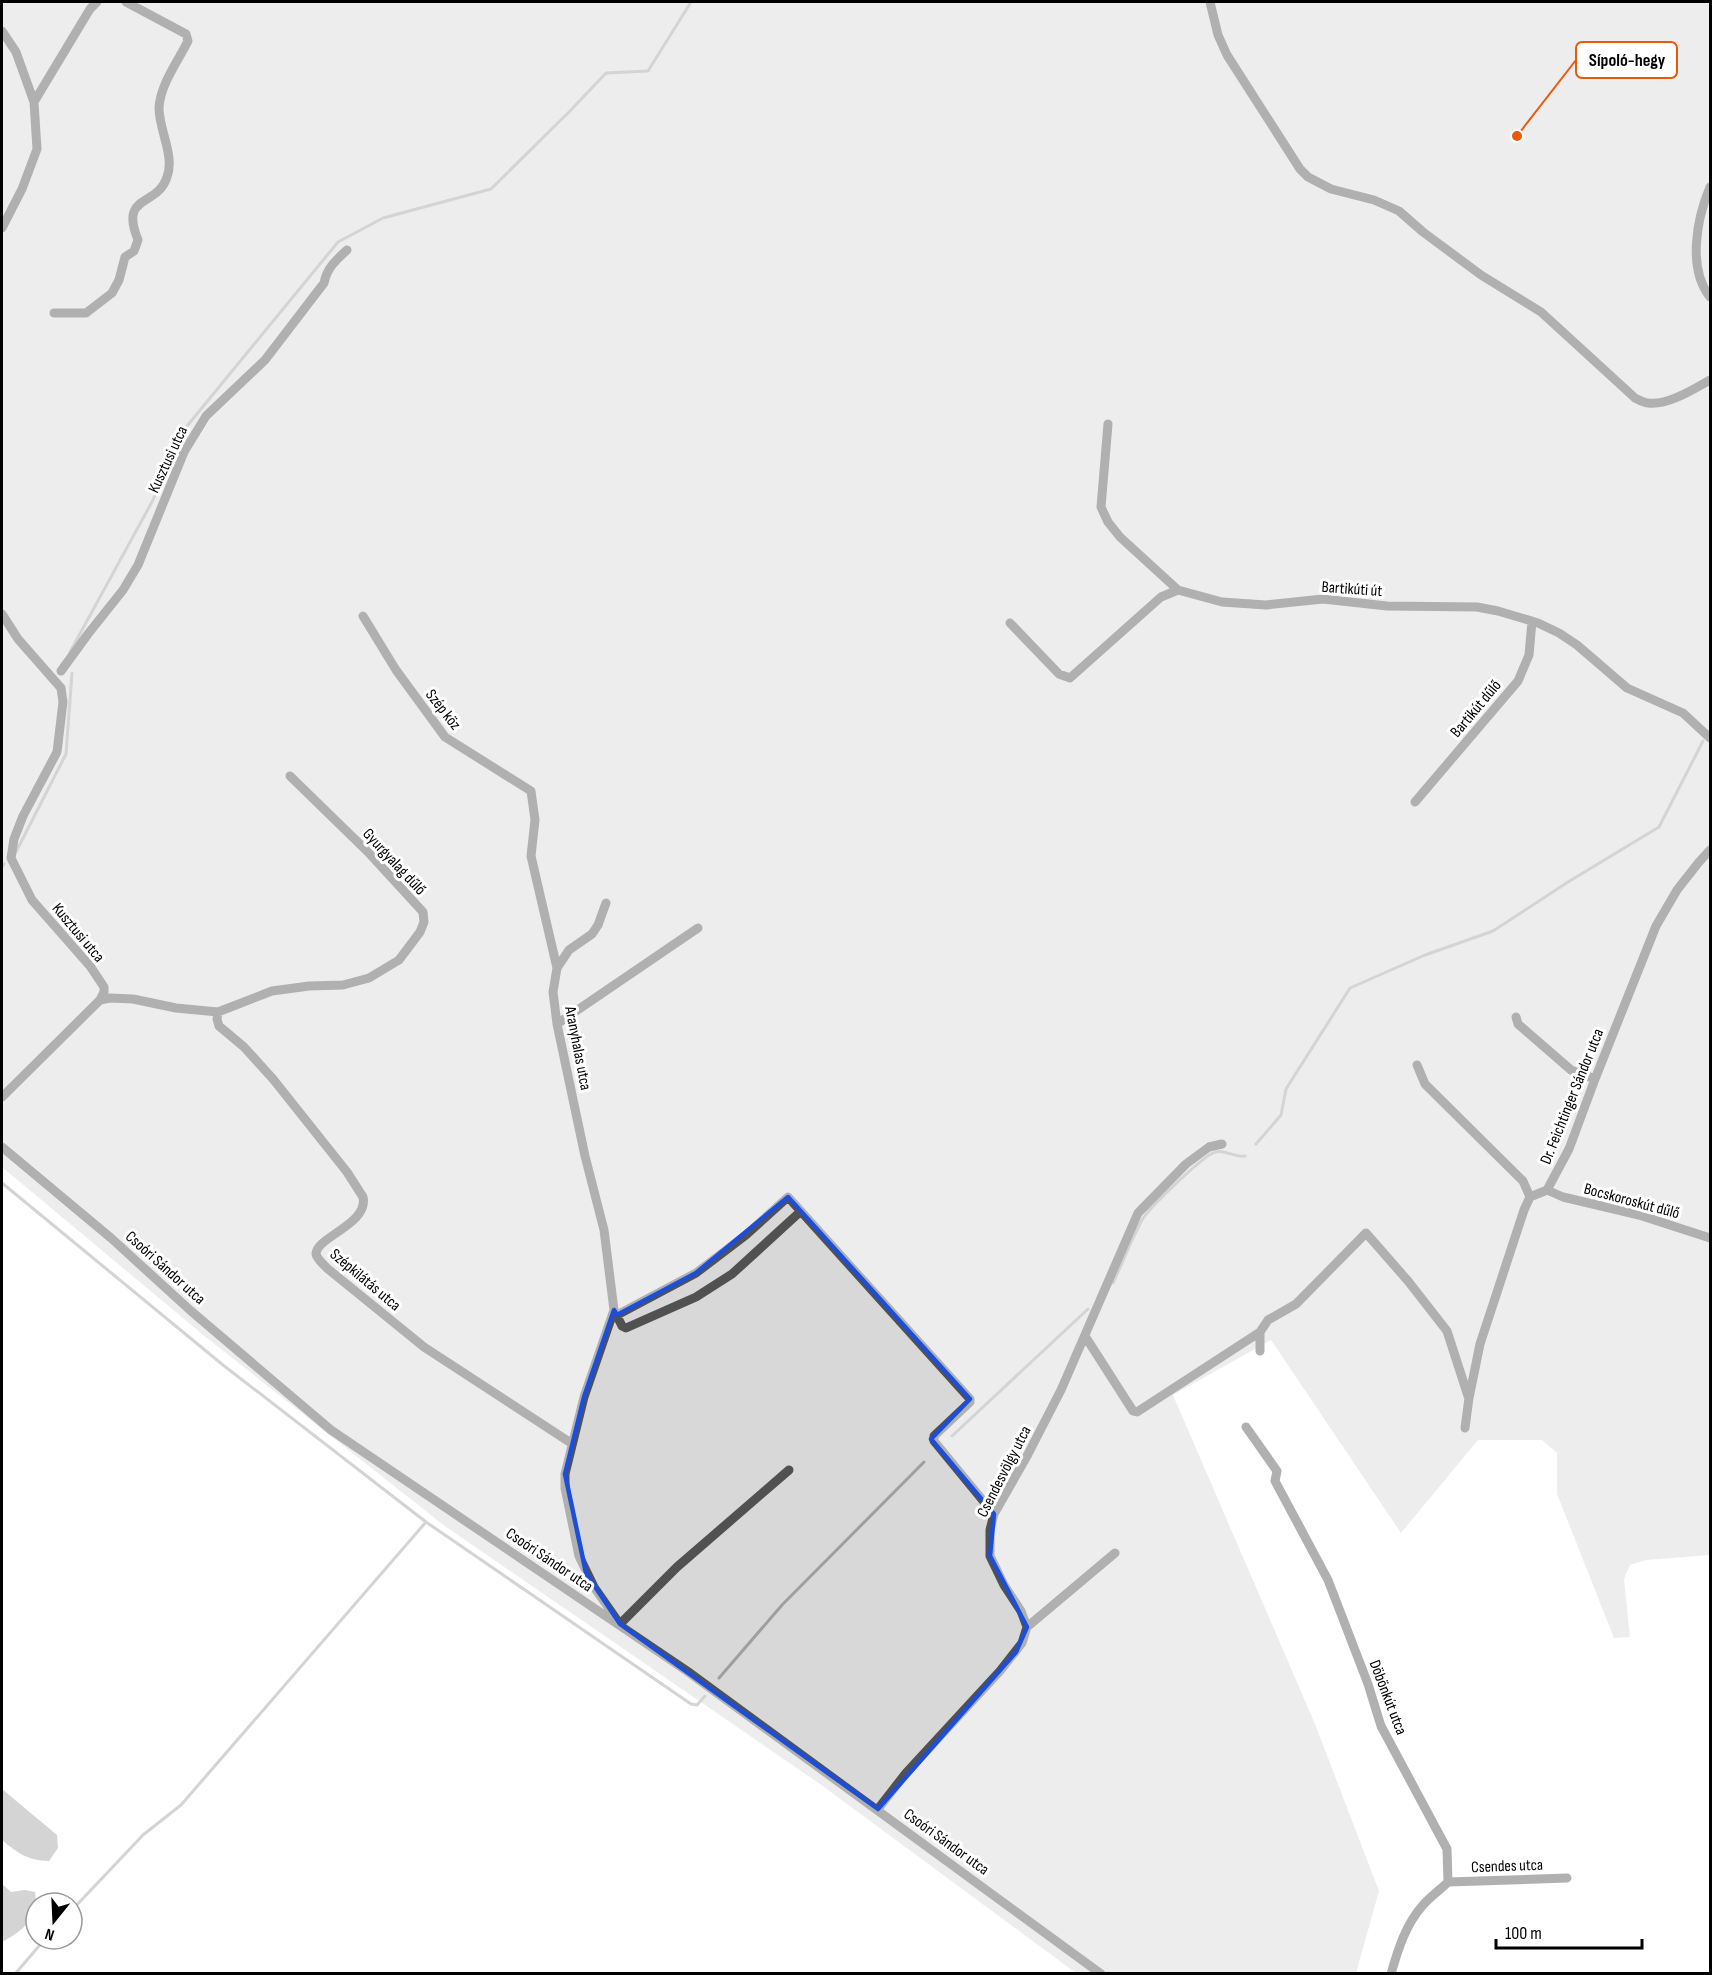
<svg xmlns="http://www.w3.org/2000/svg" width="1712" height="1975" viewBox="0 0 1712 1975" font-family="'Sofia Sans Condensed',sans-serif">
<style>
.green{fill:#d8d8d8}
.water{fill:#9f9f9f}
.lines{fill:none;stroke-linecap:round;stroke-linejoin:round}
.stream{stroke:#9f9f9f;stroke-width:3}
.minor{stroke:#515151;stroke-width:9}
.marked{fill:none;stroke:#1d4ed8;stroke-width:4.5;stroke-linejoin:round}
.labels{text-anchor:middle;stroke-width:6;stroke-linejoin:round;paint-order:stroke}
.street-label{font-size:16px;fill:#000;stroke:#fff}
.leader{fill:none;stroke:#e8590c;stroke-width:2}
.callout-dot{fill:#e8590c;stroke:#fff;stroke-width:2}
.callout{fill:#fff;stroke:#e8590c;stroke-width:2}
.callout-label{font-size:18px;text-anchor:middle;font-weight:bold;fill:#000}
</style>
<rect width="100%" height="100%" fill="#fff"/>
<path class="green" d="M 2,2 L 1710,2 L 1710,1555 L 1646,1560 L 1630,1565 L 1624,1579 L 1630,1637 L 1614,1638 L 1557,1494 L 1557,1453 L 1542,1440 L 1478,1440 L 1401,1533 L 1271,1340 L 1173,1395 L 1315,1724 L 1379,1891 L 1356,1973 L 1076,1973 L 820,1784 L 446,1527 L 202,1334 L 2,1167 Z"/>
<path class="water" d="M 2,1789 L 57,1835 L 58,1848 L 49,1861 C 27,1860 19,1854 2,1840 Z
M 2,1884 L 11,1892 L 25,1890 L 35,1892 C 39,1918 24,1930 2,1942 Z"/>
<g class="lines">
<path class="stream" d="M 70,652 L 153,500 L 183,431 L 338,242 L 383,218 L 491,189 L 569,112 L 606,73 L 648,71 L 691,2
M 16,852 L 66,754 L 72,673
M 2,867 L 4,864
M 1256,1144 L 1281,1115 L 1286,1089 L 1350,988 L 1425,955 L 1493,931 L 1568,882 L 1659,827 L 1703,741
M 2,1183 L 223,1365 L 426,1522 L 691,1704 L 697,1705 L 705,1696
M 1113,1283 C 1123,1262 1131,1240 1142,1220 C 1149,1208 1200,1159 1213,1153 C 1224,1148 1234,1158 1245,1156
M 952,1436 L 1088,1309
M 719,1678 L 782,1605 L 924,1462
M 72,1910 L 143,1835 L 181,1805 L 426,1522
M 15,1974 L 45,1939"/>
<path class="minor" d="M 1210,2 L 1218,35 L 1227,55 L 1300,169 L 1308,177 L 1331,189 L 1374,200 L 1399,211 L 1423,232 L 1481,275 L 1541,312 L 1635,398 C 1639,400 1644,403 1648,403 C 1667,406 1694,389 1710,380
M 2,31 L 16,52 L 34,102
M 1710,187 C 1697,218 1687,268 1710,297
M 2,228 L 22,189 L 37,149 L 34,102 L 90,9 L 97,2
M 54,313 L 86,313 L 112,293 L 119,280 L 125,257 L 134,251 L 138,240 C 119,193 157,208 167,177 C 175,156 159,130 159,108 C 160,85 178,61 188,41 L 186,34 L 126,2
M 1108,424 L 1101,507 L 1108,522 L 1120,537 L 1178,590
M 2,614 L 18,639 L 61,688 L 63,702 L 57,752 L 23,816 L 14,839 L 11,858 L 32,900 L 90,966 L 104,987 L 104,992 L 100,1000 L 2,1097
M 363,616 L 396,670 L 445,737 L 531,791 L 535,820 L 531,856 L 557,968 L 553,992 L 557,1024 L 585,1156 L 604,1230 L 614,1310 L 584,1397 L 565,1474 L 565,1488 L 579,1556 L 594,1587 L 617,1620
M 1010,623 L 1059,674 L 1070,678 L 1161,597 L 1178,590 L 1222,602 L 1266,605 L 1323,599 L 1387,606 L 1477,607 L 1498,611 L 1538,623 L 1559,633 L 1577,645 L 1627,688 L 1683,713 L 1710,738
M 61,671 L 88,634 L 123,590 L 138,565 L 184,452 L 206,416 L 265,360 L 324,283 C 327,268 336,260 347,250
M 1415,802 L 1518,681 L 1529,655 L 1532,621
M 557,968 L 569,950 L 592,934 L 598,925 L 606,903
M 100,1000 L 110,998 L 133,999 L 176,1008 L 218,1012 L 272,991 L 309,986 L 343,985 L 369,978 L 399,960 L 420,932 L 424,922 L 423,912 L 368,852 L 290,776
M 218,1012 L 217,1019 L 219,1026 L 244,1047 L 273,1079 L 347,1172 L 363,1197 C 369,1224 316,1237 316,1254 C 317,1259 324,1265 328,1269 L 424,1347 L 571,1443
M 1516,1017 L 1518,1024 L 1571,1070 L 1595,1079
M 557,1024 L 698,928
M 1417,1065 L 1425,1084 L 1523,1181 L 1530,1197
M 2,1147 L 111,1238 L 191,1311 L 331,1430 L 687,1671 L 1101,1974
M 1547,1190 L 1563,1197 L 1639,1215 L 1710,1238
M 615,1312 L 622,1326 L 626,1328 L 696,1297 L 732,1274 L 801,1211
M 617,1315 L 696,1273 L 746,1235 L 788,1197 L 970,1399 L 970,1402 L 934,1436 L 934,1441 L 994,1514
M 1085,1336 L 1133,1411 L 1137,1412 L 1260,1332
M 1260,1351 L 1260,1332 L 1268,1320 L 1296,1304 L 1366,1233 L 1408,1281 L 1447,1331 L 1468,1396
M 1246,1427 L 1277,1471 L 1275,1481 L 1328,1580 L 1368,1684 L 1381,1726 L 1447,1849 L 1448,1882 C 1440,1890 1431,1896 1423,1905 C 1406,1924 1398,1949 1391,1974
M 1465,1428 L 1469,1398 L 1480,1344 L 1524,1210 L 1530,1197 L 1547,1190 L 1569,1149 L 1595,1079 L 1656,926 L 1677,890 L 1699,862 L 1710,850
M 620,1624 L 677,1567 L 789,1470
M 1027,1627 L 1115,1553
M 878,1809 L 906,1773 L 1000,1671 L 1022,1643 L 1027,1627 L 1021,1611 L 1004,1585 L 990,1556 L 990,1530 L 994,1514 L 1027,1456 L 1061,1390 L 1138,1213 L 1186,1164 L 1209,1147 L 1222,1144
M 1448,1882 L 1567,1878"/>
</g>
<path d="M0 0H1712V1975H0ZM 788,1197 L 970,1399 L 931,1439 L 994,1514 L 990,1556 L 1027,1627 L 1016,1652 L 878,1809 L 620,1624 L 586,1573 L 565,1474 L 584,1397 L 614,1310 L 617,1315 L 696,1273 Z" fill="#fff" fill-opacity=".55" fill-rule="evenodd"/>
<path class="marked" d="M 788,1197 L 970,1399 L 931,1439 L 994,1514 L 990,1556 L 1027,1627 L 1016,1652 L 878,1809 L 620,1624 L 586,1573 L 565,1474 L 584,1397 L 614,1310 L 617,1315 L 696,1273 Z"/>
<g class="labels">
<g class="street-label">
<text transform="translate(167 459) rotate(-65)" y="6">Kusztusi utca</text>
<text transform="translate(1352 588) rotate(4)" y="6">Bartikúti út</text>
<text transform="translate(1475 708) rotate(-50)" y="6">Bartikút dűlő</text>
<text transform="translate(444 709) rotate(52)" y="6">Szép köz</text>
<text transform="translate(395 861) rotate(47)" y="6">Gyurgyalag dűlő</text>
<text transform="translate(79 932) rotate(50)" y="6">Kusztusi utca</text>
<text transform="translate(579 1048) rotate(79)" y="6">Aranyhalas utca</text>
<text transform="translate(1571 1096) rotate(-68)" y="6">Dr. Feichtinger Sándor utca</text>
<text transform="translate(1632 1200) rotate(15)" y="6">Bocskoroskút dűlő</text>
<text transform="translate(166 1267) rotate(42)" y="6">Csoóri Sándor utca</text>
<text transform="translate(366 1279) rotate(40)" y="6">Szépkilátás utca</text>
<text transform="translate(1003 1471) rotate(-63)" y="6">Csendesvölgy utca</text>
<text transform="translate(550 1559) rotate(34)" y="6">Csoóri Sándor utca</text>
<text transform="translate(1389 1697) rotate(69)" y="6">Döbönkút utca</text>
<text transform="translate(947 1841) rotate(36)" y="6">Csoóri Sándor utca</text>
<text transform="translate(1507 1865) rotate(-2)" y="6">Csendes utca</text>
</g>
</g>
<path class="leader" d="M1517 136L1576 60"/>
<circle class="callout-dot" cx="1517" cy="136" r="6"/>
<rect class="callout" x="1576" y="42" width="101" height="36" rx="6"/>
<g class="callout-label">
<text x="1627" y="66">Sípoló-hegy</text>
</g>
<rect width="1712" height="1975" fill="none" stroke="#000000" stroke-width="6"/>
<g transform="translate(54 1921) rotate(198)"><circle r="28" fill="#ffffff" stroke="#999999" stroke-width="1.5"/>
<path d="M0-4.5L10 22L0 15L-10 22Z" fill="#000000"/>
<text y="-9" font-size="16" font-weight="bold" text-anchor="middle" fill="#000000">N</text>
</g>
<path d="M1496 1939v9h146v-9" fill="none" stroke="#000000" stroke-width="3"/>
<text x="1505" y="1939" font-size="18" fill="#000000" stroke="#ffffff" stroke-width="4.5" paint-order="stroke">100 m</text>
</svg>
